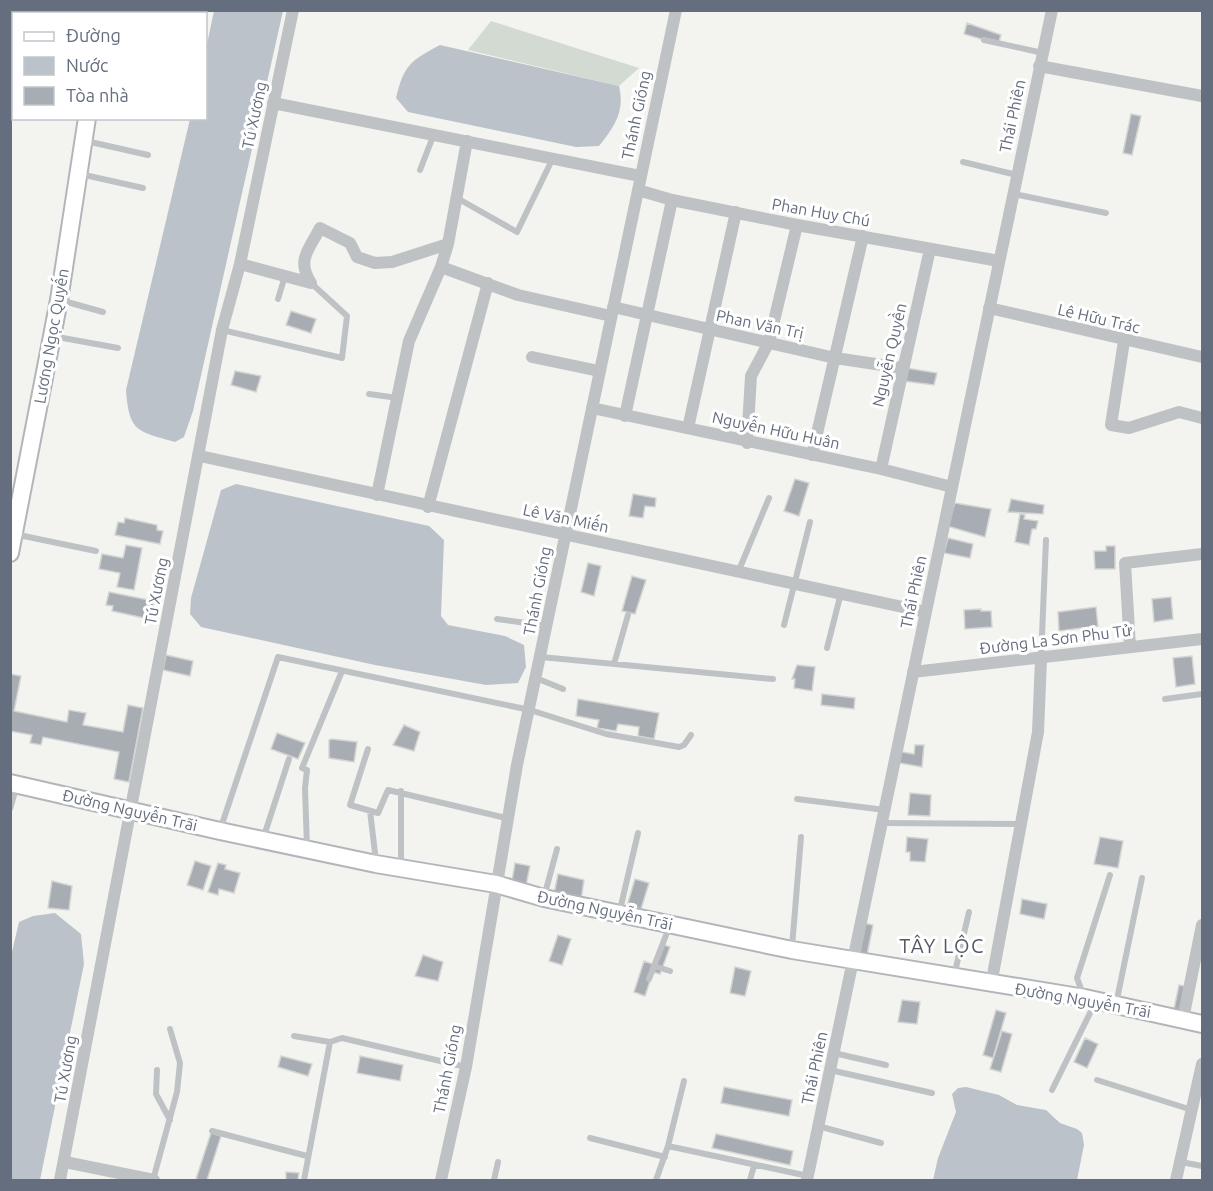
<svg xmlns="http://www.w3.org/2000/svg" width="1213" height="1191" viewBox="0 0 1213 1191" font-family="Ubuntu,sans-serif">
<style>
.green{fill:#d3dad2}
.water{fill:#bcc2c9}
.building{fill:#a8adb3;stroke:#d4d5d3;stroke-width:1.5}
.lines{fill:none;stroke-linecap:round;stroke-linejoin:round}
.secondary-casing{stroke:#b2b5ba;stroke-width:20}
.lane{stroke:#bfc2c5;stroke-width:6}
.street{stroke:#bfc2c5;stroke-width:12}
.secondary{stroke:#fff;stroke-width:16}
.labels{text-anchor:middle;stroke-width:6;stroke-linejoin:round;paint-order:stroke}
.street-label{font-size:16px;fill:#656e7e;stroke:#fff}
.quarter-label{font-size:20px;letter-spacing:1.5px;fill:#525964;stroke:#fff}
</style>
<rect width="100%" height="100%" fill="#f3f4f0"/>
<path class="green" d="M 491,21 L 639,68 L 619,86 L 468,50 Z"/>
<path class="water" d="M 11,10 L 34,11 L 33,13 L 14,14 L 14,108 L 11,123 Z
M 214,11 L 283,11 L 193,411 L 184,437 L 175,442 C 137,431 129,432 126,390 L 190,119 L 206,118 L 206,49 Z
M 440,45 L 619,86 C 625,111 615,126 599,146 L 576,147 L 408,112 L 396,98 C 404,65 410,61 440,45 Z
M 236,484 L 429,526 L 444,540 L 441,616 L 448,625 L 505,636 L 524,645 L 526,667 L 518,683 L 486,685 L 375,665 L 201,627 L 190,614 L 191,598 L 221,490 Z
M 55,913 L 81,934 L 84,964 L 40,1180 L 11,1180 L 11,956 L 19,922 L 33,916 Z
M 966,1087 L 999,1095 L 1017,1105 L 1046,1110 L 1060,1123 L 1077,1129 L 1082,1133 L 1084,1145 L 1077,1180 L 933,1180 L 938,1158 L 956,1112 L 952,1094 L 958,1088 Z"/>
<path class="building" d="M 967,23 L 1001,35 L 998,44 L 964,34 Z
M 1131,114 L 1141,116 L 1132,155 L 1123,153 Z
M 291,311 L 316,319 L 311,333 L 286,325 Z
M 906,368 L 937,373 L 934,385 L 904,381 Z
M 235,371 L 261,376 L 256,392 L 231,385 Z
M 795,479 L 809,483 L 799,516 L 784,511 Z
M 633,494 L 656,498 L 655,507 L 645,506 L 643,518 L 629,516 Z
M 1011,499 L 1044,505 L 1043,514 L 1008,512 Z
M 955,503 L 991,509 L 985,537 L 947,526 Z
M 1020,514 L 1025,515 L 1024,519 L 1038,521 L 1036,529 L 1032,529 L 1029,545 L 1015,542 Z
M 125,518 L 157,525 L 157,530 L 163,531 L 160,544 L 115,535 L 118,522 L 124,523 Z
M 948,538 L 973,544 L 970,558 L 944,553 Z
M 126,545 L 142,548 L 134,590 L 117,587 L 120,573 L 99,569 L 102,554 L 123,558 Z
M 1106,546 L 1115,546 L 1115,569 L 1095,569 L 1094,551 L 1106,551 Z
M 588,563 L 601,566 L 594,596 L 581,592 Z
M 632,576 L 646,580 L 635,614 L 622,611 Z
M 109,592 L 154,601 L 152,614 L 145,613 L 144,618 L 112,611 L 113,606 L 106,605 Z
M 1171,597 L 1173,619 L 1154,622 L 1152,599 Z
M 1096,607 L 1098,626 L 1059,631 L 1058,612 Z
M 981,609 L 981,611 L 991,611 L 992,627 L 965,629 L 964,610 Z
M 166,655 L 193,661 L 190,676 L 163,670 Z
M 1192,656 L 1195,684 L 1176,687 L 1173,658 Z
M 797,665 L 815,667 L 812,691 L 794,688 L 795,679 L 792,679 Z
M 10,674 L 21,676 L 14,711 L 67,722 L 69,710 L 86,713 L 83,725 L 123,732 L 128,705 L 143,708 L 129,782 L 114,779 L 119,752 L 43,737 L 41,745 L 30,743 L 32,735 L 10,731 Z
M 822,694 L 855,698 L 854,709 L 821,705 Z
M 578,699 L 659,713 L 654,739 L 638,736 L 639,727 L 618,724 L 616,731 L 597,728 L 599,720 L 576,716 Z
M 404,725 L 420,732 L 414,751 L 393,745 Z
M 277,733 L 305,743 L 298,759 L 271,749 Z
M 332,739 L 357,742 L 354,762 L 329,758 L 329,740 Z
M 915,745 L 924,745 L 922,767 L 894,762 L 897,751 L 914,754 Z
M 910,793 L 931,795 L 930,816 L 908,815 Z
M 907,837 L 928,839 L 925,862 L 910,861 L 910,852 L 906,852 Z
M 1100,837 L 1123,841 L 1118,868 L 1094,864 Z
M 195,861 L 211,866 L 203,890 L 187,885 Z
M 218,863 L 226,865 L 225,869 L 240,873 L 234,893 L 219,889 L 218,895 L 208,892 Z
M 515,863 L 530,866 L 525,890 L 511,887 Z
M 558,874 L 584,880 L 581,900 L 554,894 Z
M 635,879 L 649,883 L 641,909 L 627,906 Z
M 52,881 L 72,886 L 69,910 L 48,908 Z
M 1022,899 L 1047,904 L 1044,919 L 1020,914 Z
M 858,922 L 873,925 L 866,960 L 851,957 Z
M 558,935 L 571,939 L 562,965 L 549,961 Z
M 662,944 L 670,947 L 660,974 L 653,972 L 645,996 L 634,992 L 644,961 L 655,965 Z
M 423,955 L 443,962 L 438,981 L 415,976 Z
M 735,967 L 751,971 L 745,996 L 730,993 Z
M 1179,985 L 1194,988 L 1188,1017 L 1173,1014 Z
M 902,1000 L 920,1002 L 917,1024 L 898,1022 Z
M 996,1010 L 1006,1013 L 993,1058 L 983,1055 Z
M 1002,1031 L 1012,1034 L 1001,1072 L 990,1069 Z
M 1085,1038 L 1098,1044 L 1087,1068 L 1074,1062 Z
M 281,1056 L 312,1064 L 308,1076 L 278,1067 Z
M 360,1056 L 403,1065 L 400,1081 L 357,1073 Z
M 724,1087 L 792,1100 L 789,1116 L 721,1103 Z
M 211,1133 L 221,1136 L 207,1180 L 200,1180 L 196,1179 Z
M 716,1134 L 793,1151 L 790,1165 L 712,1148 Z
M 286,1172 L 299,1173 L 298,1180 L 286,1180 Z"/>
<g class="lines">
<g class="secondary-casing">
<path id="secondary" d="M 109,14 L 109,10
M 10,553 L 59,300 L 87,118
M 10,783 L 220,831 L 376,864 L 496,884 L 544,898 L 792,950 L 1085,998 L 1202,1024"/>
</g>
<path class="lane" d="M 984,40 L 1043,53
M 86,141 L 148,155
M 963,162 L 1017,175
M 420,170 L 434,134
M 80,174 L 143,188
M 1014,194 L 1106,213
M 457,198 L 517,232 L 552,160
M 278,299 L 285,276
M 60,300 L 103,312
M 222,330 L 342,358 L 347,316 L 311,283
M 52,336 L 118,348
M 369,394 L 398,398
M 14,534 L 96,551
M 739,570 L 769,498
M 497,619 L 547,626
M 784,625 L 810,522
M 827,648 L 841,593
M 541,657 L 773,679
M 1041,659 L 1046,540
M 614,664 L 628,615
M 536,678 L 563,689
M 1165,699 L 1202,694
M 368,749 L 350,805 L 378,813 L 388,790 L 506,818
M 401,791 L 401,866
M 797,799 L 885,810
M 10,809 L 17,785
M 370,811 L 376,861
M 882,823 L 1022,824
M 220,830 L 278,657 L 530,710 L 606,734 L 679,747 L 684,745 L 691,735
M 263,839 L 289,759
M 307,847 L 305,788 L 307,770 L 302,768 L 342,671
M 544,897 L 557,849
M 619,914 L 638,833
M 792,947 L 801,837
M 654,966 L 670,971
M 954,976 L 969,912
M 649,979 L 670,925
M 1084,997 L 1077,978 L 1110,875
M 1116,1004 L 1142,878
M 294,1036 L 330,1042 L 342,1038 L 466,1067
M 834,1053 L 886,1065
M 157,1070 L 156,1094 L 170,1120
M 830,1070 L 932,1093
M 1097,1080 L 1192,1110
M 1052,1090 L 1096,1001
M 818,1126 L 881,1143
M 212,1131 L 307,1156
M 590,1138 L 665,1157
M 668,1146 L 808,1176
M 1181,1162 L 1202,1166
M 153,1180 L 177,1092 L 180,1063 L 170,1029
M 304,1180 L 330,1042
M 494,1180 L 498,1162
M 656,1180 L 668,1146 L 684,1081
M 750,1180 L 754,1166"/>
<path class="street" d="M 1039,66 L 1202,96
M 273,103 L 640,176
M 638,190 L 672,200 L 797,225 L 999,261
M 240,264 L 311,283
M 441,267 L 518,295 L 611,316
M 311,283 C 296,260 309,250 320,228 L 350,243 L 357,257 L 375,263 L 392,262 L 448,244
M 613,307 L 835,358 L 902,368
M 989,308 L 1202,357
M 1124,341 L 1111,425 L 1129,428 L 1179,412 L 1202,418
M 532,357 L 599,371
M 592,408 L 881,469 L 952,487
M 625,416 L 672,200
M 688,428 L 736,212
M 747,443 L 751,376 L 769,342 L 797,225
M 812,455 L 863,236
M 200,456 L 926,612
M 881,469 L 930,249
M 377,495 L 409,341 L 441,267 L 448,244 L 467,141
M 428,507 L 488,283
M 1130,647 L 1125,563 L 1202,554
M 913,672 L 1202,639
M 991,985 L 1038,732 L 1041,659
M 1183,1019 L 1202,925
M 65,1162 L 154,1180
M 60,1180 L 222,330 L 240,264 L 293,10
M 441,1180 L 466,1067 L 517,765 L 676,10
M 807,1180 L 1052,10
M 1176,1180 L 1202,1064"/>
<use href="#secondary" class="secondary"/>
</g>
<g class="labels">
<g class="street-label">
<text transform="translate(254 115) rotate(-78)" y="6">Tú Xương</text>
<text transform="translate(636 115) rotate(-78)" y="6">Thánh Gióng</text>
<text transform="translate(1012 116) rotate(-78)" y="6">Thái Phiên</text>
<text transform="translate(821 212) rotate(10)" y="6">Phan Huy Chú</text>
<text transform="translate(1099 318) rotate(13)" y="6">Lê Hữu Trác</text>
<text transform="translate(760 324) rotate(12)" y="6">Phan Văn Trị</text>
<text transform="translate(51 336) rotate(-80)" y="6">Lương Ngọc Quyến</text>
<text transform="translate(889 355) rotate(-77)" y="6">Nguyễn Quyền</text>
<text transform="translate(776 430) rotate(12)" y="6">Nguyễn Hữu Huân</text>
<text transform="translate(566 518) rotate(12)" y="6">Lê Văn Miến</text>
<text transform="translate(156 591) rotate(-79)" y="6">Tú Xương</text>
<text transform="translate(537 591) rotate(-79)" y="6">Thánh Gióng</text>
<text transform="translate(913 592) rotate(-78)" y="6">Thái Phiên</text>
<text transform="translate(1056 639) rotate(-7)" y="6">Đường La Sơn Phu Tử</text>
<text transform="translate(130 810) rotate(13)" y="6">Đường Nguyễn Trãi</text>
<text transform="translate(605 910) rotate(12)" y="6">Đường Nguyễn Trãi</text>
<text transform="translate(1083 1000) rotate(10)" y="6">Đường Nguyễn Trãi</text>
<text transform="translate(814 1068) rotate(-78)" y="6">Thái Phiên</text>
<text transform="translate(65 1069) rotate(-80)" y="6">Tú Xương</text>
<text transform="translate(447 1069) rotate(-79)" y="6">Thánh Gióng</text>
</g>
<g class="quarter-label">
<text x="942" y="953">TÂY LỘC</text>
</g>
</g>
<rect width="1213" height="1191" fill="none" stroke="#656e7e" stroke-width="24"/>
<rect x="12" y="12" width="195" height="108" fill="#ffffff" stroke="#c1c5cb" stroke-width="1.5"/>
<rect x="24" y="32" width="30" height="9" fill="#ffffff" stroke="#c1c5cb" stroke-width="1.5"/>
<text x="66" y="42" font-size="18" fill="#656e7e">Đường</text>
<rect x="24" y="57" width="30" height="18" fill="#bcc2c9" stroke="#c1c5cb" stroke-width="1.5"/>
<text x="66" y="72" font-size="18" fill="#656e7e">Nước</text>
<rect x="24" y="87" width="30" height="18" fill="#a8adb3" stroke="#c1c5cb" stroke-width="1.5"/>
<text x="66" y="102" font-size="18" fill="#656e7e">Tòa nhà</text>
</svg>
